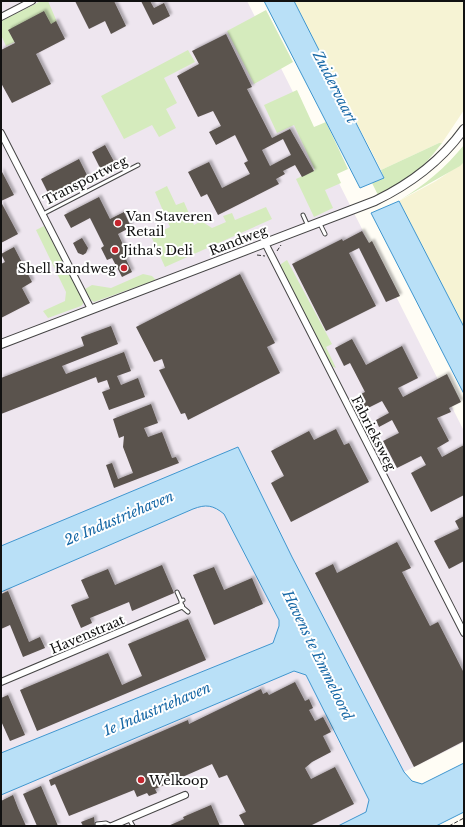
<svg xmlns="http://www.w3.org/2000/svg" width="465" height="827" viewBox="0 0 465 827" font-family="'Libre Baskerville',serif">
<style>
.industrial{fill:#eee6ef}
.farmland{fill:#f6f3d4}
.green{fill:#d5ebbd}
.water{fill:#b9e0f7;stroke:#3f96cf}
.building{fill:#5a524d;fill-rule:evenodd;filter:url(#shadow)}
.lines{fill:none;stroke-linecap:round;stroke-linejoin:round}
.service-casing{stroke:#444;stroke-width:5}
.minor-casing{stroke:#444;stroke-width:8}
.tertiary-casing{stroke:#444;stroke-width:10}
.path{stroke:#333;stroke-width:1;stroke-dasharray:4 2;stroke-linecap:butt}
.service{stroke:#fff;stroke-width:3}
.minor{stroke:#fff;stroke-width:6}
.tertiary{stroke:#fff;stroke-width:8}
.poi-dot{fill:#c4262e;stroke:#fff;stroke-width:1.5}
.labels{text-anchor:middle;stroke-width:4;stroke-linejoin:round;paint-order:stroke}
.street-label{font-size:13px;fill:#111;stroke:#fff}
.poi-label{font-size:13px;fill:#111;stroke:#fff;text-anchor:start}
.water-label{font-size:14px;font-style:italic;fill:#1768a6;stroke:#fff}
</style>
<defs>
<filter id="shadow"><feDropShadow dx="2.5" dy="-2.5" stdDeviation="1" flood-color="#0004"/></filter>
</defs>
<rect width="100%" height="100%" fill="#fffdf5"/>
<path class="industrial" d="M 1,1 L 247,1 L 464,431 L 464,742 L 404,772 L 371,815 L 348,826 L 1,826 Z"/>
<path class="farmland" d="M 294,1 L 464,1 L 464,110 L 442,143 L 439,143 L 381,170 Z
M 464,162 L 464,327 L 399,201 L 436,181 Z"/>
<path class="green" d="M 41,1 L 48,1 L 57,22 L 6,46 L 1,35 L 1,21 Z
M 266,10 L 293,62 L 254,84 L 227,31 Z
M 188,50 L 195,62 L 164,78 L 177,103 L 166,109 L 176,128 L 159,137 L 152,125 L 124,139 L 101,96 Z
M 297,90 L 314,127 L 326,122 L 348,169 L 337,174 L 341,183 L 325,190 L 333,208 L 314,217 L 296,179 L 315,170 L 294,125 L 277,133 L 264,105 Z
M 439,143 L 442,143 C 420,171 411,180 378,195 L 372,183 L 384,178 L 381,170 Z
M 464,145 L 464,162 L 460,166 L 400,200 C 424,186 446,167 464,145 Z
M 167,186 L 176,205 L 184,202 L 194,225 L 201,221 L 212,228 L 226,222 L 223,216 L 232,213 L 235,220 L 266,207 L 272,219 L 165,267 L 151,236 L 170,227 L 155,192 Z
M 44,226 L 83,299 L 83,304 L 81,306 L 48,318 L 43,311 L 65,301 L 66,292 L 36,230 Z
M 287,260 L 332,344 L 326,347 L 336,368 L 331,366 L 281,268 L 281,264 Z
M 143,274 L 152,276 L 156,280 L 94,302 L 91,300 L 85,289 L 92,285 L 111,288 Z"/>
<path class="water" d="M 264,1 L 294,1 L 384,178 L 360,188 Z
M 399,201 L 464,327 L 464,394 L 371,213 Z
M 238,447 L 292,557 L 404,772 L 412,781 L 422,784 L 464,763 L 464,812 L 436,826 L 338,826 L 366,812 L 369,800 L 306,675 L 294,671 L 1,795 L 1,753 L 273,643 L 279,626 L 279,620 L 224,514 C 213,505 206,504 193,509 L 1,592 L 1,546 Z"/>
<path class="building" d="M 75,1 L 114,1 L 126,26 L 111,34 L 105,21 L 89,29 Z
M 141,1 L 150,1 L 154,8 L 164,3 L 170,16 L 153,25 Z
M 44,11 L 51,24 L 56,21 L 65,39 L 36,54 L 51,84 L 12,103 L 1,83 L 1,50 L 15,43 L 8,30 Z
M 226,34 L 252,87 L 247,89 L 272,138 L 290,129 L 314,171 L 302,177 L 295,165 L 283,171 L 285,174 L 276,179 L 279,184 L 218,215 L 207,194 L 201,197 L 188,172 L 209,162 L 222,188 L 250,174 L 244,163 L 248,161 L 235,135 L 216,145 L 209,132 L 221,126 L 213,111 L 198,117 L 177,76 L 199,64 L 192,51 ZM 283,139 L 291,155 L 270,166 L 262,150 Z
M 105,145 L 117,167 L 103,174 L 92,152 Z
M 79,159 L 88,177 L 50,197 L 41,179 Z
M 1,170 L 14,195 L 1,201 Z
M 99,197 L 110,219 L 124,212 L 131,227 L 118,234 L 126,251 L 123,253 L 132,272 L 122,277 L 112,258 L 107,260 L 101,248 L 104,246 L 90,218 L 71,228 L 64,215 Z
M 1,202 L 18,234 L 1,243 Z
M 362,231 L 369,243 L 372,241 L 400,296 L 386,302 L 359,248 L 349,253 L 376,306 L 326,331 L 292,264 L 342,239 L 343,241 Z
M 82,238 L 88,248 L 86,253 L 83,255 L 78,253 L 73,243 Z
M 14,247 L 32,282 L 22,288 L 30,303 L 1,318 L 1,264 L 5,262 L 1,254 Z
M 240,274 L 275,343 L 267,347 L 280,373 L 188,420 L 185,413 L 181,414 L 159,370 L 165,368 L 162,359 L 154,362 L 136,327 Z
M 111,326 L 118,344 L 62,366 L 66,374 L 124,352 L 131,371 L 117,376 L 121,385 L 138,378 L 145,397 L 109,410 L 102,392 L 110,389 L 107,380 L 98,383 L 96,377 L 1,414 L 1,378 L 84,346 L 81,337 Z
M 352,339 L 366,365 L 402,346 L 418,378 L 398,388 L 403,397 L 447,374 L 461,402 L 449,408 L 451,412 L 437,418 L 449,441 L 437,448 L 442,457 L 464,445 L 464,495 L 431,512 L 411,473 L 426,465 L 421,456 L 397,468 L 383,441 L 399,433 L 392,420 L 379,427 L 376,420 L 389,413 L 382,401 L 366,409 L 359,395 L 365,392 L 350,363 L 344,366 L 335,348 Z
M 151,404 L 158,423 L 144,428 L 148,437 L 162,432 L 172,458 L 176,457 L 179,463 L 114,488 L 106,465 L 112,463 L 118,479 L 133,473 L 123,447 L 124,436 L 119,438 L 113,419 Z
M 336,429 L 344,445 L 349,443 L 369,482 L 291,522 L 271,483 L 284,476 L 271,451 L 309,431 L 314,440 Z
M 464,516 L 464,561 L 449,569 L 434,541 L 459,529 L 455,521 Z
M 397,542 L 411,568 L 402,572 L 430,626 L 438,622 L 464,673 L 464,741 L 414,767 L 315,573 L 333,564 L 337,573 Z
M 162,565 L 174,593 L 132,611 L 129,602 L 90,618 L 92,623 L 81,628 L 71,605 L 89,598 L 81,580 L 108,569 L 115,585 Z
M 214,567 L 224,590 L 252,578 L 263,604 L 214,625 L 193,575 Z
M 8,591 L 29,642 L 40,637 L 45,648 L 23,657 L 10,625 L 1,629 L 1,594 Z
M 188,619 L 206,660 L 37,731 L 20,690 L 108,653 L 122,685 L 142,676 L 128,644 Z
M 295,682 L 305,701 L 309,699 L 313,708 L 309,710 L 315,721 L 323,717 L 331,732 L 323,736 L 331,752 L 312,762 L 305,768 L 311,779 L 335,767 L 354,804 L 310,826 L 245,826 L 239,815 L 246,812 L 227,775 L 219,778 L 212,764 L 155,789 L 157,793 L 149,796 L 147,793 L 137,797 L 134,790 L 69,816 L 55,784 L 51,786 L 49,780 L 188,720 L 189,724 L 261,689 L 263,694 L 267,692 L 269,695 Z
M 8,695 L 25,735 L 10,741 L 1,721 L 1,698 Z
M 41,786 L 58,826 L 37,826 L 23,794 Z
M 13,795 L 18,808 L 26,826 L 1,826 L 1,801 Z
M 211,805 L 220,826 L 168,826 L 184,819 L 183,817 Z
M 94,817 L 95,826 L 83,826 L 81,822 Z"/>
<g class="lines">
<g class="service-casing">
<path id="service" d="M 43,214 L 138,165
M 303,215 L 308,226
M 320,224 L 325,234
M 177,592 L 181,601
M 183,600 L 181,601 L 181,606 L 188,612
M 129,819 L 133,826
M 97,824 L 106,823 L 112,826"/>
</g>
<g class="minor-casing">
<path id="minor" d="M 1,17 L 32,1
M 1,133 L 91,309
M 265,243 L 464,633
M 1,682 L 181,606
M 112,826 L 185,795"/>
</g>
<g class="tertiary-casing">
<path id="tertiary" d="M 1,344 L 375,201 C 410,184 441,161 464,129"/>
</g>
<path class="path" d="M 277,251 L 281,245
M 257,255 L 265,256
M 449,826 L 464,818"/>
<use href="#service" class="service"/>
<use href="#minor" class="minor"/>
<use href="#tertiary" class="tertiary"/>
</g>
<g class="poi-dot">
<circle cx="118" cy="223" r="4"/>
<circle cx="115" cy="250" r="4"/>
<circle cx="124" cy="268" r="4"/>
<circle cx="141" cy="780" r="4"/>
</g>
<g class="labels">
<g class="street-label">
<text transform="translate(85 180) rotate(-27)" y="5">Transportweg</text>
<text transform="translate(238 240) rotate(-21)" y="5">Randweg</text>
<text transform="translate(374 433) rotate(63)" y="5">Fabrieksweg</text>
<text transform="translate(87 634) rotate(-23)" y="5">Havenstraat</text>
</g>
<g class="poi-label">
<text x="126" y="221">Van Staveren<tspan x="126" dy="15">Retail</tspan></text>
<text x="123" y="255">Jitha's Deli</text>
<text x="116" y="273" text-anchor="end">Shell Randweg</text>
<text x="149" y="785">Welkoop</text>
</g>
<g class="water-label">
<text transform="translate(335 87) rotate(63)" y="5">Zuidervaart</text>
<text transform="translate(119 518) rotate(-23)" y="5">2e Industriehaven</text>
<text transform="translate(318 655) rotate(64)" y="5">Havens te Emmeloord</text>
<text transform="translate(157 709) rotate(-23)" y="5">1e Industriehaven</text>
</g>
</g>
<rect width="465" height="827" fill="none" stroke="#111111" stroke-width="4"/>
</svg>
